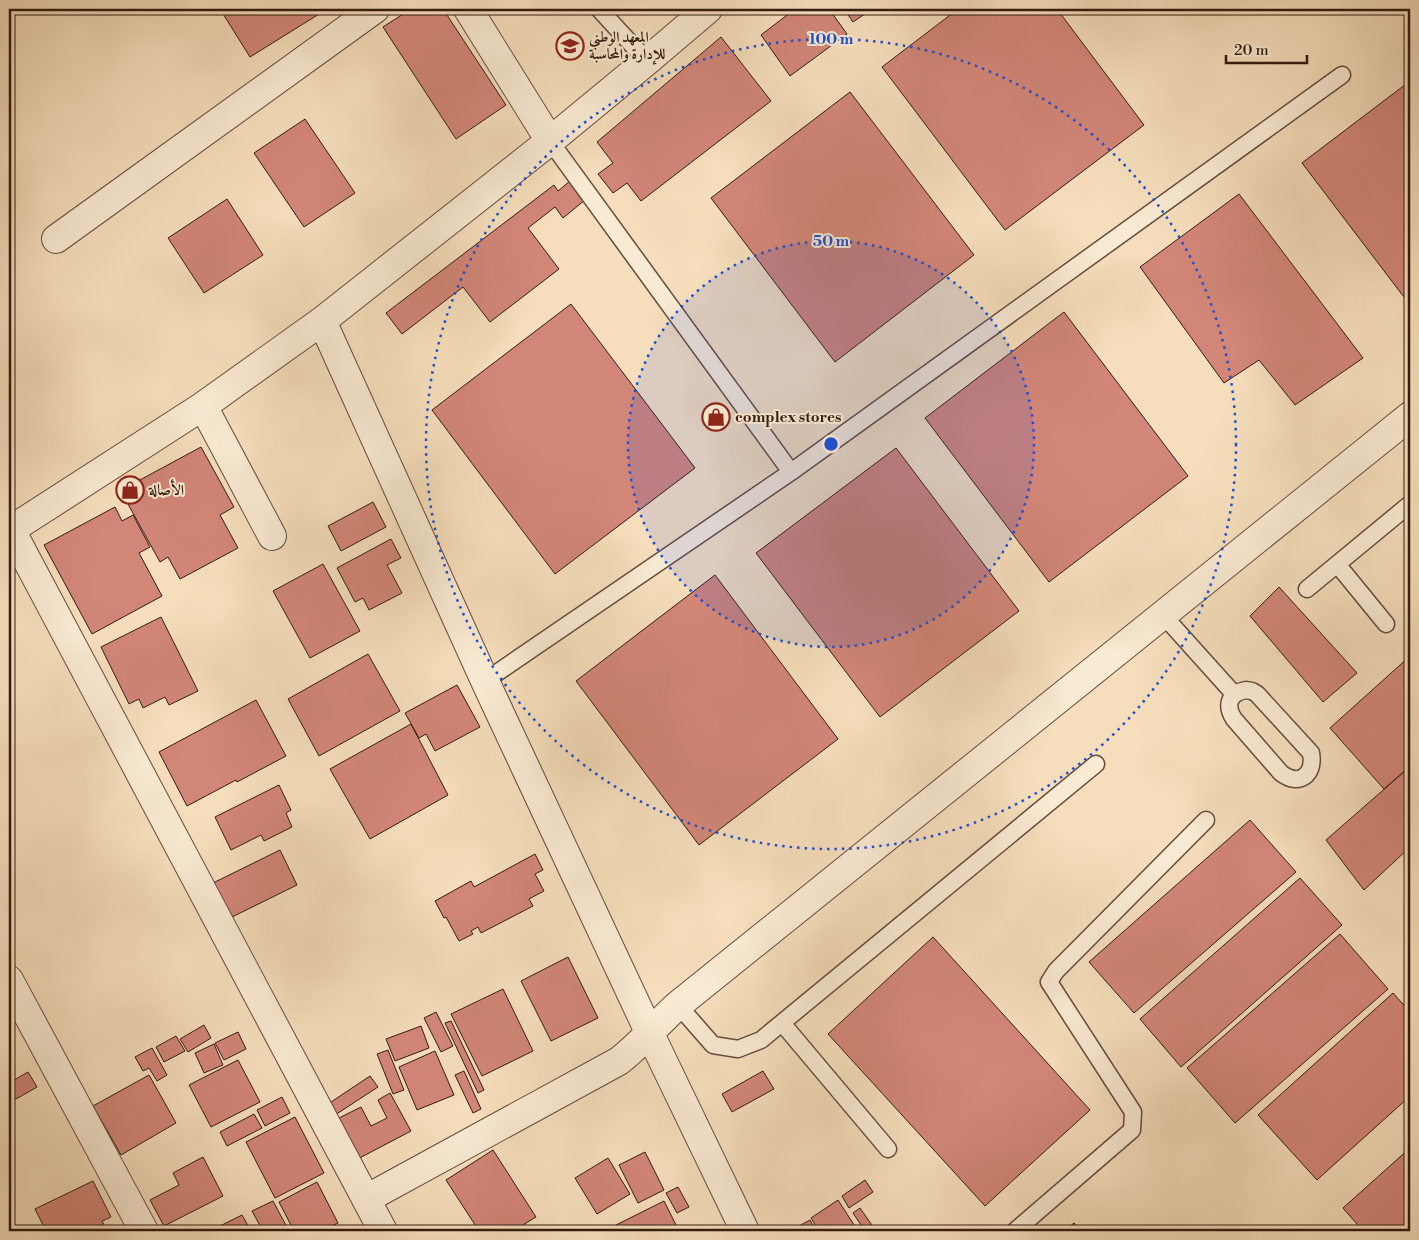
<svg xmlns="http://www.w3.org/2000/svg" width="1419" height="1240" viewBox="0 0 1419 1240" font-family="'Libre Bodoni',Amiri,serif">
<style>
.building{fill:#d28678;stroke:#331a11}
.lines{fill:none;stroke-linecap:round;stroke-linejoin:round}
.lane-casing{stroke:#644b3c;stroke-width:19}
.street-casing{stroke:#644b3c;stroke-width:30}
.lane{stroke:#f9ead3;stroke-width:16}
.street{stroke:#f9ead3;stroke-width:28}
.ring{fill:none;stroke:#1d4ed8;stroke-width:2.5;stroke-dasharray:2.5 5}
.labels{text-anchor:middle;stroke-width:4;stroke-linejoin:round;paint-order:stroke}
.poi-label{font-size:15px;font-weight:bold;fill:#331a11;stroke:#f9ead3;text-anchor:start}
.centre{fill:#1d4ed8;stroke:#f9ead3;stroke-width:2.5}
.ring-label{font-size:15px;text-anchor:middle;font-weight:bold;fill:#1d4ed8;stroke:#f9ead3;stroke-width:4;stroke-linejoin:round;paint-order:stroke}
</style>
<rect width="100%" height="100%" fill="#f6debc"/>
<filter id="stains"><feTurbulence type="fractalNoise" baseFrequency=".004" numOctaves="4"/><feColorMatrix values="0 0 0 0 .2 0 0 0 0 .09 0 0 0 0 .02 0 0 0 .5 -.17"/></filter>
<radialGradient id="worn" r=".72"><stop offset=".6" stop-color="#630" stop-opacity="0"/><stop offset="1" stop-color="#630" stop-opacity=".3"/></radialGradient>
<path class="building" d="M 220,9 L 323,9 L 324,11 L 250,57 Z
M 411,9 L 443,9 L 506,105 L 456,139 L 383,27 Z
M 795,9 L 829,9 L 847,34 L 790,76 L 761,35 Z
M 844,9 L 872,9 L 853,22 Z
M 958,9 L 1057,9 L 1144,125 L 1005,230 L 882,67 Z
M 721,37 L 771,101 L 641,201 L 627,183 L 613,193 L 598,174 L 613,163 L 597,142 Z
M 1410,81 L 1410,305 L 1302,163 Z
M 850,92 L 974,255 L 835,362 L 711,198 Z
M 305,119 L 355,193 L 304,227 L 254,153 Z
M 570,181 L 585,200 L 563,218 L 555,207 L 528,228 L 559,269 L 490,322 L 463,287 L 402,334 L 386,313 L 554,185 L 558,191 Z
M 1239,194 L 1363,358 L 1295,405 L 1259,360 L 1224,383 L 1140,267 Z
M 227,199 L 263,255 L 204,293 L 168,238 Z
M 571,304 L 695,468 L 555,574 L 432,410 Z
M 1064,312 L 1188,476 L 1049,582 L 925,418 Z
M 9,408 L 12,454 L 9,454 Z
M 201,447 L 234,507 L 220,515 L 238,548 L 180,579 L 168,557 L 160,562 L 123,495 L 141,486 L 138,481 Z
M 896,448 L 1019,611 L 880,717 L 756,553 Z
M 373,502 L 386,527 L 341,551 L 328,526 Z
M 115,507 L 122,521 L 133,515 L 150,547 L 139,553 L 162,596 L 92,634 L 44,545 Z
M 391,539 L 401,558 L 387,565 L 402,593 L 369,610 L 363,598 L 355,602 L 337,568 Z
M 323,564 L 360,631 L 310,658 L 273,591 Z
M 715,575 L 838,739 L 699,845 L 576,681 Z
M 1279,587 L 1357,673 L 1323,702 L 1250,616 Z
M 161,617 L 198,691 L 169,705 L 165,697 L 143,708 L 139,699 L 129,704 L 101,647 Z
M 368,654 L 400,711 L 319,756 L 288,699 Z
M 1410,656 L 1410,766 L 1384,789 L 1330,728 Z
M 457,685 L 480,727 L 435,751 L 426,734 L 419,738 L 405,713 Z
M 256,700 L 286,756 L 237,782 L 236,780 L 187,806 L 159,752 Z
M 411,724 L 448,795 L 370,839 L 330,769 Z
M 1405,771 L 1410,778 L 1410,847 L 1364,890 L 1326,840 Z
M 279,785 L 291,810 L 286,813 L 292,827 L 264,841 L 261,835 L 231,850 L 215,817 Z
M 1250,820 L 1296,872 L 1134,1013 L 1089,962 Z
M 280,850 L 297,885 L 230,918 L 213,883 Z
M 535,854 L 543,870 L 535,874 L 544,891 L 529,899 L 533,906 L 481,933 L 478,927 L 471,931 L 473,934 L 459,941 L 446,917 L 444,918 L 435,901 L 471,881 L 474,887 Z
M 1300,878 L 1342,925 L 1181,1067 L 1140,1019 Z
M 1340,934 L 1388,989 L 1235,1123 L 1187,1068 Z
M 933,937 L 1090,1110 L 985,1206 L 828,1034 Z
M 568,957 L 598,1018 L 551,1041 L 521,981 Z
M 503,989 L 533,1051 L 482,1076 L 451,1014 Z
M 1393,993 L 1410,1012 L 1410,1096 L 1317,1180 L 1258,1115 Z
M 436,1012 L 453,1046 L 441,1052 L 424,1018 Z
M 451,1021 L 484,1090 L 478,1093 L 445,1023 Z
M 204,1025 L 211,1038 L 188,1052 L 180,1039 Z
M 421,1026 L 429,1048 L 395,1061 L 386,1039 Z
M 238,1032 L 246,1049 L 224,1060 L 215,1043 Z
M 176,1036 L 185,1051 L 164,1062 L 156,1047 Z
M 214,1044 L 223,1065 L 204,1073 L 195,1053 Z
M 152,1048 L 167,1075 L 157,1081 L 149,1068 L 143,1071 L 135,1057 Z
M 388,1050 L 404,1090 L 393,1094 L 377,1054 Z
M 435,1051 L 454,1095 L 417,1110 L 399,1067 Z
M 238,1060 L 260,1102 L 211,1127 L 189,1085 Z
M 464,1071 L 481,1109 L 473,1113 L 455,1075 Z
M 763,1071 L 774,1089 L 732,1112 L 722,1094 Z
M 28,1072 L 37,1087 L 9,1103 L 9,1083 Z
M 149,1075 L 176,1123 L 121,1155 L 93,1106 Z
M 370,1076 L 378,1087 L 335,1115 L 328,1104 Z
M 390,1093 L 411,1131 L 352,1162 L 331,1122 L 361,1107 L 371,1126 L 387,1118 L 378,1100 Z
M 282,1097 L 290,1113 L 265,1126 L 257,1110 Z
M 254,1114 L 262,1128 L 227,1146 L 220,1132 Z
M 295,1117 L 324,1173 L 275,1198 L 246,1142 Z
M 1410,1148 L 1410,1231 L 1363,1231 L 1343,1208 Z
M 493,1150 L 536,1217 L 513,1231 L 479,1231 L 446,1180 Z
M 645,1152 L 664,1190 L 638,1203 L 619,1165 Z
M 203,1157 L 223,1196 L 164,1226 L 150,1200 L 179,1185 L 173,1173 Z
M 608,1158 L 630,1194 L 597,1214 L 575,1178 Z
M 865,1180 L 873,1192 L 849,1208 L 842,1196 Z
M 93,1181 L 111,1217 L 102,1221 L 107,1231 L 46,1231 L 35,1209 Z
M 317,1182 L 338,1223 L 321,1231 L 294,1231 L 279,1202 Z
M 678,1187 L 689,1207 L 677,1213 L 666,1193 Z
M 838,1200 L 858,1231 L 819,1231 L 811,1218 Z
M 273,1201 L 289,1231 L 263,1231 L 252,1211 Z
M 664,1201 L 679,1231 L 604,1231 Z
M 860,1208 L 876,1231 L 865,1231 L 853,1213 Z
M 242,1215 L 251,1231 L 210,1231 Z
M 810,1220 L 816,1231 L 790,1231 Z
M 1074,1223 L 1082,1231 L 1064,1231 Z"/>
<g class="lines">
<g class="lane-casing">
<path id="lane" d="M 599,9 L 647,61
M 550,141 L 791,472
M 1337,564 L 1386,624
M 1307,589 L 1410,504
M 1163,615 L 1234,694
M 485,681 L 791,472 L 1342,75
M 1246,690 L 1252,691 L 1257,694 L 1311,753 C 1315,775 1299,787 1281,773 L 1234,719 C 1225,705 1229,693 1246,690 Z
M 678,1005 L 713,1045 L 738,1049 L 761,1040 L 1096,764
M 782,1023 L 888,1149
M 1015,1231 L 1132,1130 L 1133,1112 L 1049,982 L 1056,971 L 1206,820"/>
</g>
<g class="street-casing">
<path id="street" d="M 468,9 L 550,141
M 56,239 L 375,9
M 322,321 L 485,681 L 650,1034 L 745,1231
M 203,406 L 272,536
M 11,530 L 383,1231
M 9,531 L 203,406 L 322,321 L 550,141 L 647,61 L 708,9
M 9,980 L 144,1231
M 366,1199 L 619,1061 C 641,1044 658,1023 678,1005 L 1410,416"/>
</g>
<use href="#lane" class="lane"/>
<use href="#street" class="street"/>
</g>
<circle cx="831" cy="444" r="203" fill="#1d4ed8" fill-opacity=".12"/>
<g class="ring">
<circle cx="831" cy="444" r="203"/>
<circle cx="831" cy="444" r="405"/>
</g>
<defs>
<g id="university-ring" transform="scale(1.4375)"><circle r="9.5" fill="#f9ead3" stroke="#8f2418" stroke-width="1.5"/><path d="M0-5L7-2L0 1L-7-2ZM-4 1L0 2.5L4 1V4Q0 6-4 4Z" fill="#8f2418"/></g>
<g id="shop-ring" transform="scale(1.4375)"><circle r="9.5" fill="#f9ead3" stroke="#8f2418" stroke-width="1.5"/><path d="M-5-2.5h2.3a2.7 3.5 0 0 1 5.4 0H5L5.5 6h-11ZM-1.5-2.5h3a1.5 2.3 0 0 0-3 0Z" fill="#8f2418"/></g>
</defs>
<g fill-rule="evenodd">
<use href="#university-ring" x="570" y="46"/>
<use href="#shop-ring" x="716" y="417"/>
<use href="#shop-ring" x="130" y="490"/>
</g>
<g class="labels">
<g class="poi-label">
<text x="589" y="42">المعهد الوطني<tspan x="589" dy="17">للإدارة والمحاسبة</tspan></text>
<text x="735" y="422">complex stores</text>
<text x="149" y="495">الأصالة</text>
</g>
</g>
<circle cx="831" cy="444" r="8" class="centre"/>
<g class="ring-label">
<text x="831" y="44">100 m</text>
<text x="831" y="246">50 m</text>
</g>
<rect width="1419" height="1240" fill="none" stroke="#f6debc" stroke-width="30"/>
<rect x="10" y="10" width="1399" height="1220" fill="none" stroke="#331a11" stroke-width="2.5"/>
<rect x="15" y="15" width="1389" height="1210" fill="none" stroke="#331a11"/>
<path d="M1226 55v8h81v-8" fill="none" stroke="#331a11" stroke-width="2.5"/>
<text x="1234" y="55" font-size="15" fill="#331a11" stroke="#f9ead3" stroke-width="4" paint-order="stroke">20 m</text>
<rect width="100%" height="100%" filter="url(#stains)"/>
<rect width="100%" height="100%" fill="url(#worn)"/>
</svg>
